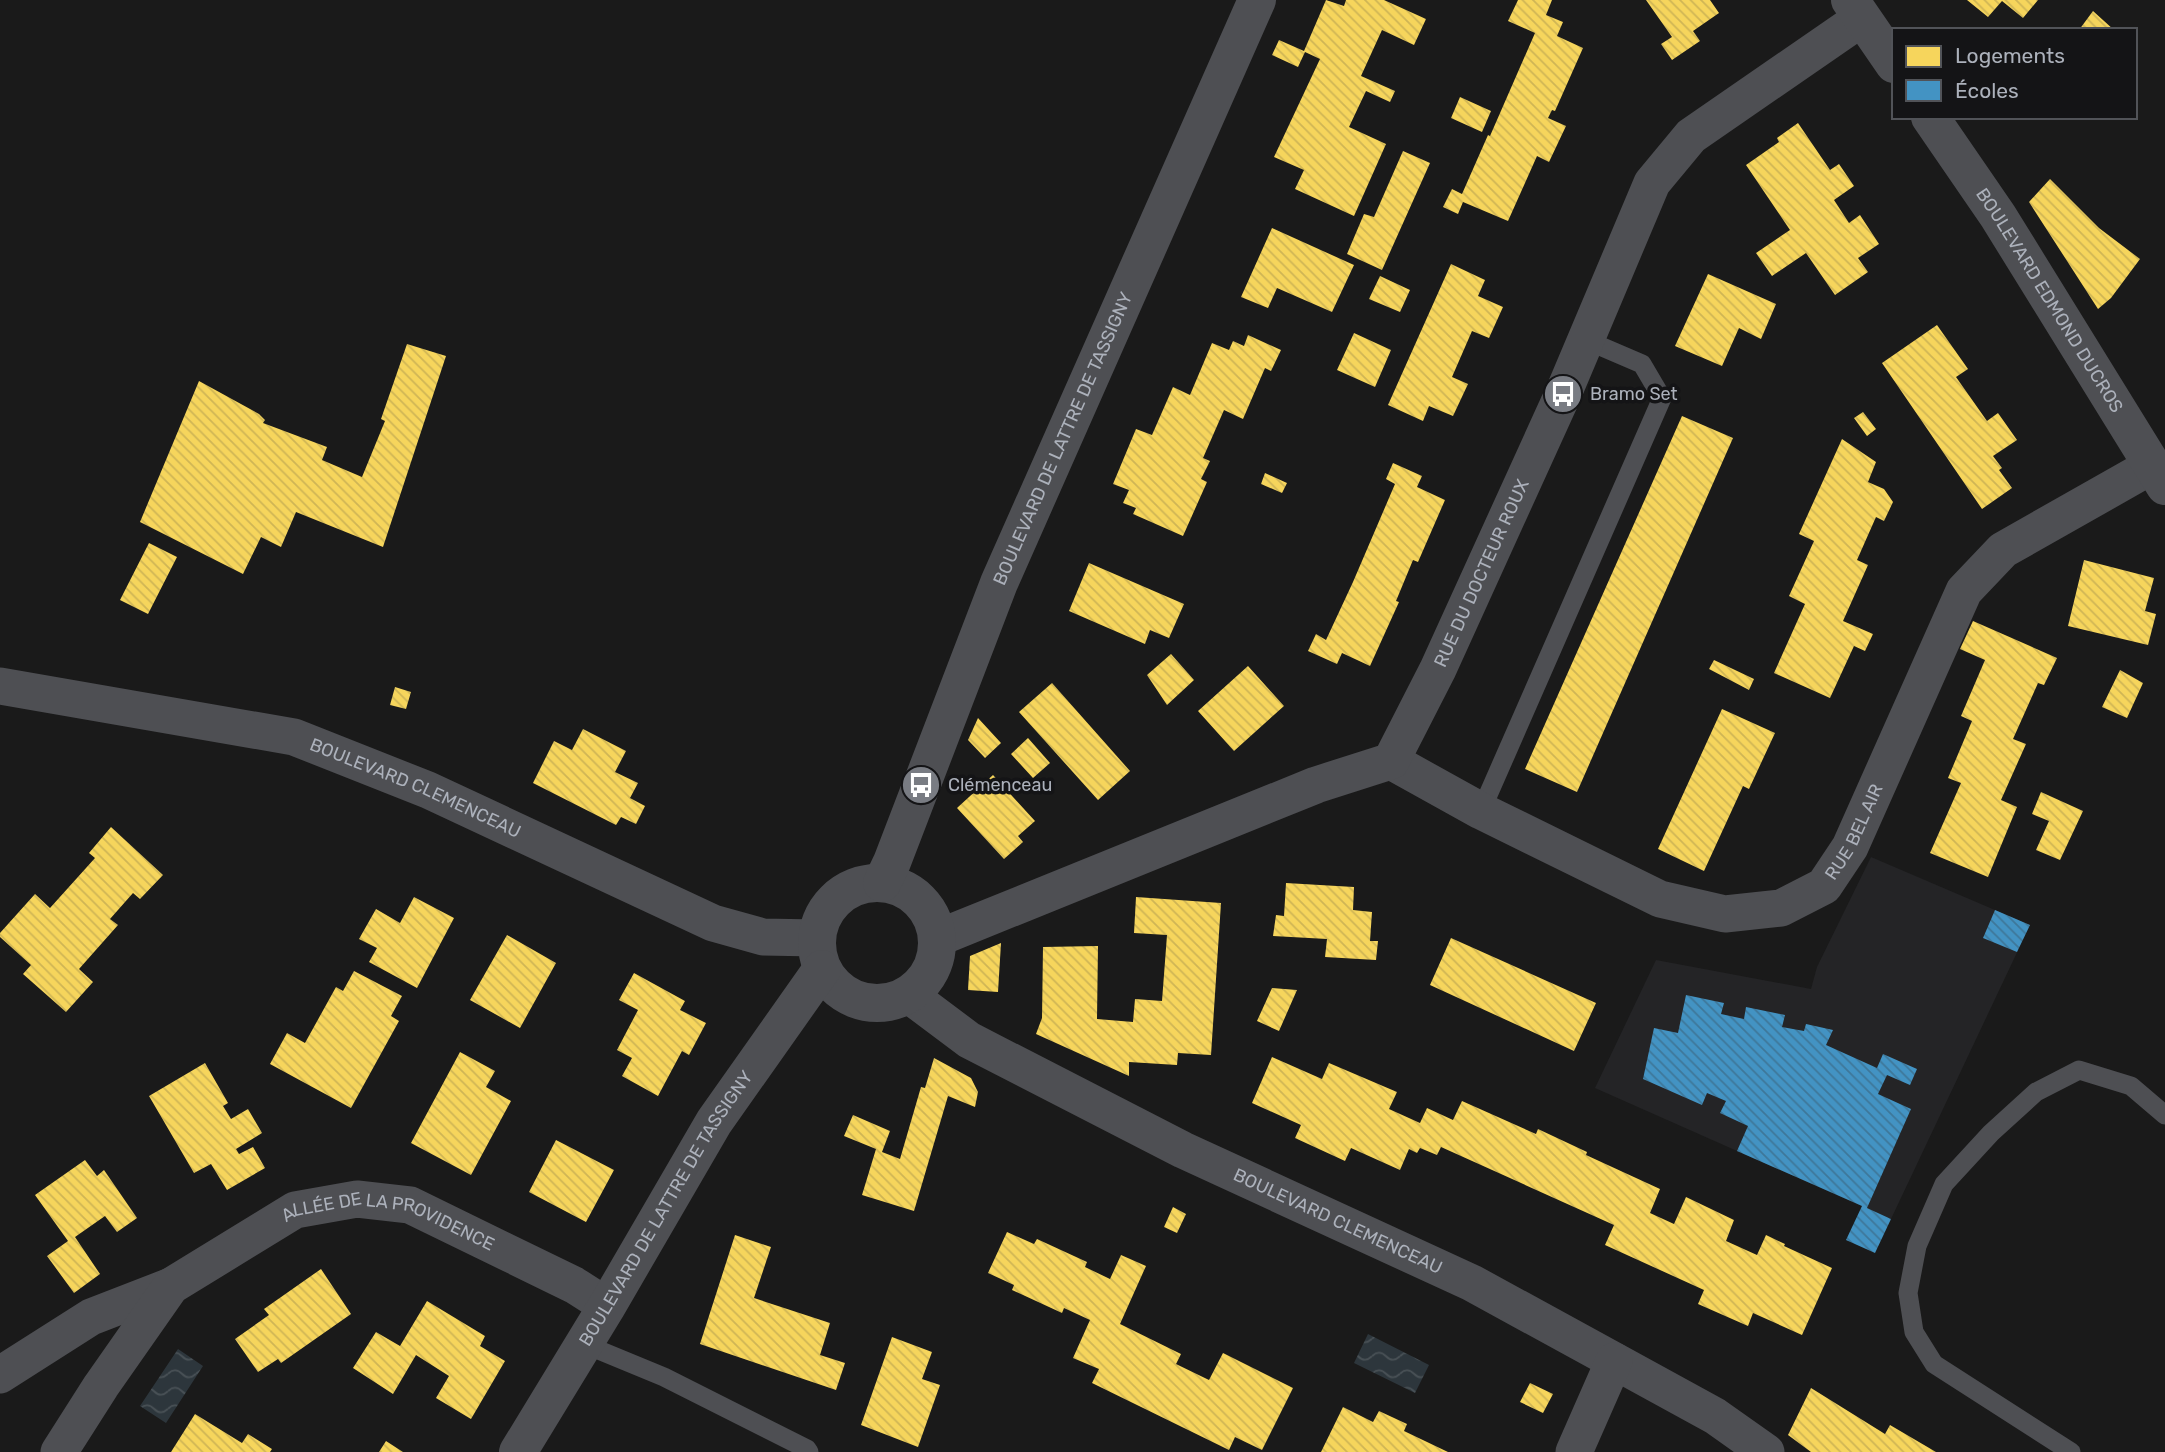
<svg xmlns="http://www.w3.org/2000/svg" width="2165" height="1452" viewBox="0 0 2165 1452" font-family="Rubik,sans-serif">
<style>
.built{fill:#242426}
.water{fill:url(#water-waves)}
.homes{fill:url(#homes-back-hatch)}
.schools{fill:url(#schools-back-hatch)}
.lines{fill:none;stroke-linecap:round;stroke-linejoin:round}
.service{stroke:#4e4f53;stroke-width:19}
.minor{stroke:#4e4f53;stroke-width:37}
.tertiary{stroke:#4e4f53;stroke-width:38}
.labels{text-anchor:middle;stroke-width:7;stroke-linejoin:round;paint-order:stroke}
.street-label{font-size:18px;fill:#acb1bb;stroke:#141416}
.poi-label{font-size:18px;fill:#acb1bb;stroke:#141416;text-anchor:start}
</style>
<defs>
<pattern id="water-waves" width="16" height="10" patternUnits="userSpaceOnUse" patternTransform="scale(1.75)"><rect width="16" height="10" fill="#2d363c"/><path d="M0 5q4-4 8 0t8 0" fill="none" stroke="#495156"/></pattern>
<pattern id="homes-back-hatch" width="6" height="6" patternUnits="userSpaceOnUse" patternTransform="scale(1.75)"><rect width="6" height="6" fill="#f6d55c"/><path d="M-1 5l2 2M0 0l6 6M5-1l2 2" fill="none" stroke="#cfb555"/></pattern>
<pattern id="schools-back-hatch" width="6" height="6" patternUnits="userSpaceOnUse" patternTransform="scale(1.75)"><rect width="6" height="6" fill="#4393c3"/><path d="M-1 5l2 2M0 0l6 6M5-1l2 2" fill="none" stroke="#3e7799"/></pattern>
</defs>
<rect width="100%" height="100%" fill="#1a1a1a"/>
<path class="built" d="M 1871,857 L 2030,925 L 1891,1219 L 1595,1088 L 1656,960 L 1811,989 L 1817,967 Z"/>
<path class="water" d="M 1368,1334 L 1429,1365 L 1415,1393 L 1354,1363 Z
M 178,1349 L 203,1366 L 166,1423 L 140,1406 Z"/>
<path class="homes" d="M 1326,0 L 1344,6 L 1346,0 L 1384,0 L 1426,19 L 1414,45 L 1382,30 L 1361,76 L 1395,91 L 1390,102 L 1366,91 L 1349,127 L 1386,144 L 1354,216 L 1295,189 L 1304,170 L 1274,157 L 1320,59 L 1305,52 L 1298,67 L 1272,55 L 1279,40 L 1304,51 Z
M 1518,0 L 1552,0 L 1546,15 L 1563,22 L 1557,36 L 1583,48 L 1555,111 L 1552,110 L 1548,118 L 1566,126 L 1549,162 L 1537,156 L 1508,221 L 1463,202 L 1458,214 L 1443,207 L 1452,189 L 1462,194 L 1488,135 L 1490,136 L 1535,33 L 1508,21 Z
M 1646,0 L 1710,0 L 1719,13 L 1693,31 L 1700,41 L 1672,60 L 1661,44 L 1672,37 Z
M 1967,0 L 2038,0 L 2023,18 L 2002,1 L 1988,17 Z
M 2093,11 L 2114,30 L 2079,30 Z
M 1460,97 L 1491,111 L 1482,132 L 1451,118 Z
M 1798,123 L 1830,170 L 1839,164 L 1854,186 L 1834,200 L 1849,223 L 1860,215 L 1879,244 L 1858,258 L 1868,272 L 1835,295 L 1806,253 L 1772,276 L 1756,253 L 1790,230 L 1746,165 L 1779,142 L 1777,138 Z
M 1403,151 L 1430,163 L 1382,270 L 1347,254 L 1364,214 L 1374,217 Z
M 2050,179 L 2099,228 L 2140,259 L 2111,298 L 2098,309 L 2029,202 Z
M 1272,228 L 1354,265 L 1332,312 L 1277,288 L 1268,308 L 1241,297 Z
M 1451,264 L 1485,280 L 1478,296 L 1503,307 L 1489,338 L 1472,331 L 1452,377 L 1468,384 L 1453,416 L 1429,406 L 1423,421 L 1388,405 Z
M 1708,274 L 1776,304 L 1761,339 L 1739,328 L 1722,366 L 1675,346 Z
M 1380,276 L 1410,290 L 1400,312 L 1369,299 Z
M 1937,325 L 1968,369 L 1956,377 L 1987,421 L 1998,413 L 2017,440 L 1993,456 L 2002,468 L 1999,470 L 2012,488 L 1982,509 L 1882,363 Z
M 1354,333 L 1391,350 L 1375,387 L 1337,370 Z
M 1248,335 L 1281,350 L 1271,371 L 1265,368 L 1243,419 L 1224,410 L 1203,458 L 1210,461 L 1201,479 L 1207,482 L 1183,536 L 1133,514 L 1136,508 L 1123,503 L 1129,490 L 1113,484 L 1136,429 L 1152,435 L 1173,387 L 1190,395 L 1212,343 L 1229,350 L 1233,341 L 1244,346 Z
M 407,344 L 446,356 L 383,547 L 296,512 L 281,547 L 261,537 L 243,574 L 140,522 L 199,381 L 259,414 L 265,420 L 263,423 L 327,447 L 322,460 L 362,477 L 385,421 L 381,419 Z
M 1863,412 L 1876,429 L 1867,436 L 1854,418 Z
M 1682,416 L 1733,438 L 1577,792 L 1525,769 Z
M 1842,439 L 1876,462 L 1868,482 L 1884,489 L 1893,502 L 1884,521 L 1876,517 L 1857,560 L 1868,565 L 1843,621 L 1873,634 L 1865,651 L 1854,646 L 1830,698 L 1774,673 L 1805,604 L 1789,596 L 1814,541 L 1799,534 Z
M 1393,463 L 1422,476 L 1417,487 L 1445,500 L 1418,562 L 1413,560 L 1396,601 L 1399,602 L 1370,666 L 1342,653 L 1337,664 L 1308,651 L 1316,634 L 1326,640 L 1353,582 L 1395,484 L 1386,479 Z
M 1265,473 L 1287,483 L 1282,493 L 1261,484 Z
M 149,543 L 177,557 L 148,614 L 120,600 Z
M 2084,560 L 2154,578 L 2145,611 L 2156,614 L 2148,645 L 2068,626 Z
M 1089,563 L 1184,604 L 1169,638 L 1150,630 L 1145,644 L 1069,611 Z
M 1973,621 L 2057,658 L 2044,685 L 2038,683 L 2013,739 L 2026,744 L 2001,800 L 2017,807 L 1988,877 L 1930,853 L 1961,783 L 1948,778 L 1972,721 L 1961,716 L 1985,660 L 1960,649 Z
M 1171,654 L 1194,680 L 1167,705 L 1147,675 Z
M 1714,660 L 1754,679 L 1749,690 L 1709,669 Z
M 1248,666 L 1284,706 L 1234,751 L 1198,711 Z
M 2120,670 L 2143,683 L 2127,718 L 2102,707 Z
M 1052,683 L 1130,771 L 1098,800 L 1019,712 Z
M 395,687 L 411,692 L 406,709 L 390,705 Z
M 1722,709 L 1775,733 L 1749,789 L 1743,786 L 1704,871 L 1658,849 Z
M 978,718 L 1001,743 L 985,758 L 968,740 Z
M 583,729 L 626,751 L 615,772 L 638,783 L 630,798 L 645,806 L 636,824 L 621,817 L 616,825 L 533,783 L 554,741 L 572,750 Z
M 1028,738 L 1050,763 L 1033,778 L 1011,754 Z
M 993,775 L 1035,821 L 1018,836 L 1023,842 L 1004,859 L 957,808 Z
M 2041,792 L 2083,811 L 2060,860 L 2036,850 L 2049,821 L 2032,814 Z
M 111,827 L 163,875 L 140,899 L 133,893 L 110,919 L 118,925 L 79,969 L 93,982 L 66,1012 L 23,974 L 31,965 L 0,937 L 0,933 L 35,894 L 50,908 L 95,858 L 89,853 Z
M 1286,883 L 1354,887 L 1353,910 L 1372,912 L 1370,941 L 1378,941 L 1376,960 L 1325,957 L 1327,939 L 1273,936 L 1276,915 L 1284,916 Z
M 414,897 L 454,918 L 417,988 L 369,962 L 377,948 L 359,939 L 376,909 L 400,923 Z
M 1136,897 L 1221,903 L 1211,1055 L 1178,1053 L 1177,1065 L 1129,1062 L 1129,1076 L 1036,1034 L 1042,1018 L 1043,947 L 1098,946 L 1097,1019 L 1133,1022 L 1135,999 L 1162,1001 L 1167,935 L 1134,933 Z
M 507,935 L 556,963 L 520,1028 L 470,1000 Z
M 1451,938 L 1596,1003 L 1574,1051 L 1430,985 Z
M 1001,943 L 998,992 L 968,990 L 970,956 Z
M 354,971 L 402,996 L 391,1016 L 399,1021 L 351,1108 L 270,1064 L 287,1033 L 305,1043 L 336,987 L 343,991 Z
M 634,973 L 685,1001 L 680,1010 L 706,1023 L 689,1055 L 682,1051 L 658,1096 L 622,1076 L 632,1058 L 617,1050 L 638,1010 L 619,1000 Z
M 1272,988 L 1297,990 L 1279,1031 L 1257,1021 Z
M 460,1052 L 495,1071 L 486,1087 L 511,1101 L 471,1175 L 411,1143 Z
M 1272,1057 L 1322,1079 L 1329,1063 L 1397,1092 L 1389,1109 L 1420,1123 L 1427,1108 L 1453,1120 L 1462,1101 L 1536,1134 L 1538,1129 L 1587,1152 L 1586,1155 L 1660,1189 L 1650,1213 L 1674,1224 L 1686,1197 L 1734,1220 L 1726,1241 L 1757,1255 L 1766,1235 L 1785,1244 L 1784,1246 L 1832,1268 L 1802,1335 L 1753,1313 L 1748,1326 L 1698,1304 L 1704,1290 L 1605,1245 L 1614,1225 L 1441,1147 L 1437,1155 L 1420,1148 L 1417,1153 L 1409,1149 L 1400,1170 L 1351,1148 L 1345,1161 L 1295,1138 L 1301,1125 L 1252,1103 Z
M 934,1058 L 971,1078 L 978,1092 L 975,1107 L 948,1096 L 914,1211 L 862,1195 L 876,1149 L 844,1136 L 853,1115 L 890,1131 L 882,1152 L 900,1159 L 921,1087 L 925,1088 Z
M 205,1063 L 228,1103 L 223,1106 L 231,1119 L 248,1109 L 262,1133 L 236,1149 L 239,1154 L 253,1147 L 265,1168 L 227,1190 L 211,1164 L 194,1173 L 149,1096 Z
M 556,1140 L 614,1170 L 586,1222 L 529,1192 Z
M 85,1160 L 97,1176 L 104,1170 L 137,1218 L 117,1232 L 105,1216 L 75,1237 L 100,1274 L 74,1293 L 47,1256 L 68,1241 L 35,1195 Z
M 1173,1207 L 1186,1214 L 1177,1233 L 1164,1227 Z
M 1007,1232 L 1034,1244 L 1037,1239 L 1087,1262 L 1085,1267 L 1110,1279 L 1121,1255 L 1146,1266 L 1120,1324 L 1181,1354 L 1176,1364 L 1209,1380 L 1223,1353 L 1293,1388 L 1262,1450 L 1235,1437 L 1229,1450 L 1092,1383 L 1099,1369 L 1073,1358 L 1090,1320 L 1064,1308 L 1062,1313 L 1012,1290 L 1014,1285 L 988,1273 Z
M 735,1235 L 771,1247 L 754,1298 L 830,1323 L 820,1355 L 845,1363 L 836,1390 L 700,1344 Z
M 321,1269 L 351,1314 L 281,1363 L 278,1359 L 258,1372 L 235,1339 L 269,1315 L 264,1309 Z
M 427,1301 L 485,1336 L 480,1346 L 505,1361 L 471,1419 L 436,1398 L 449,1376 L 416,1355 L 393,1394 L 353,1368 L 376,1332 L 400,1346 Z
M 892,1337 L 932,1352 L 922,1379 L 940,1385 L 918,1447 L 861,1425 Z
M 1530,1383 L 1553,1394 L 1543,1413 L 1520,1402 Z
M 1811,1388 L 1885,1434 L 1890,1425 L 1936,1452 L 1811,1452 L 1788,1435 Z
M 1343,1407 L 1373,1422 L 1379,1411 L 1407,1424 L 1404,1431 L 1448,1452 L 1321,1452 Z
M 195,1414 L 242,1443 L 248,1434 L 272,1449 L 270,1452 L 171,1452 Z
M 386,1441 L 403,1452 L 379,1452 Z"/>
<path class="schools" d="M 1995,910 L 2030,925 L 2017,952 L 1983,938 Z
M 1686,995 L 1724,1003 L 1721,1014 L 1744,1019 L 1746,1007 L 1785,1015 L 1782,1027 L 1804,1031 L 1806,1024 L 1833,1030 L 1826,1045 L 1877,1068 L 1883,1054 L 1917,1069 L 1910,1085 L 1887,1075 L 1878,1094 L 1911,1109 L 1867,1208 L 1891,1219 L 1875,1253 L 1846,1240 L 1862,1206 L 1737,1151 L 1748,1126 L 1720,1113 L 1726,1101 L 1707,1093 L 1702,1105 L 1643,1079 L 1654,1028 L 1678,1033 Z"/>
<g class="lines">
<path class="service" d="M 1481,811 L 1662,398 L 1642,364 L 1586,340
M 584,1344 L 664,1377 L 807,1449 L 809,1452
M 2071,1452 L 1934,1364 L 1914,1332 L 1908,1293 L 1917,1246 L 1944,1184 L 1991,1133 L 2036,1092 L 2079,1070 L 2131,1086 L 2165,1115"/>
<g class="minor">
<path id="s1" d="M 0,686 L 294,737 L 428,790 L 713,923 L 763,937 L 816,938"/>
<path id="s2" d="M 1391,761 L 1481,811 L 1660,899 L 1725,914 L 1781,908 L 1824,886 L 1850,847 L 1964,591 L 2003,550 L 2153,465"/>
<path id="s3" d="M 938,938 L 1316,785 L 1391,761 L 1438,669 L 1563,394 L 1652,183 L 1691,136 L 1862,18"/>
<path id="s4" d="M 909,995 L 969,1040 L 1183,1150 L 1472,1283 L 1715,1416 L 1766,1452"/>
<path d="M 0,1375 L 91,1317 L 171,1286"/>
<path id="s5" d="M 59,1452 L 101,1386 L 171,1286 L 295,1210 L 357,1199 L 410,1205 L 574,1285 L 607,1306"/>
<path d="M 1574,1452 L 1614,1361"/>
</g>
<g class="tertiary">
<path d="M 1850,0 L 1894,64"/>
<path id="s6" d="M 1930,117 L 1998,216 L 2165,486"/>
<circle cx="877" cy="943" r="60"/>
<path id="s7" d="M 882,883 L 892,862 L 999,583 L 1257,0"/>
<path id="s8" d="M 518,1452 L 607,1306 L 714,1122 L 822,969"/>
</g>
</g>
<defs>
<g id="bus-disc" transform="scale(2.0125)"><circle r="9.5" fill="#797c83" stroke="#141416"/><path d="M-5-6H5V4H4V6H2V4H-2V6H-4V4H-5ZM-3.5-4V0h7V-4ZM-3.5 1.2v1.5H-2V1.2ZM2 1.2v1.5H3.5V1.2Z" fill="#fff"/></g>
</defs>
<g fill-rule="evenodd">
<use href="#bus-disc" x="1563" y="394"/>
<use href="#bus-disc" x="921" y="785"/>
</g>
<g class="labels">
<g class="street-label">
<text dy="6" stroke="none"><textPath href="#s6" startOffset="219">BOULEVARD EDMOND DUCROS</textPath></text>
<text dy="6" stroke="none"><textPath href="#s7" startOffset="480">BOULEVARD DE LATTRE DE TASSIGNY</textPath></text>
<text dy="6" stroke="none"><textPath href="#s3" startOffset="695">RUE DU DOCTEUR ROUX</textPath></text>
<text dy="6" stroke="none"><textPath href="#s1" startOffset="430">BOULEVARD CLEMENCEAU</textPath></text>
<text dy="6" stroke="none"><textPath href="#s2" startOffset="536">RUE BEL AIR</textPath></text>
<text dy="6" stroke="none"><textPath href="#s8" startOffset="285">BOULEVARD DE LATTRE DE TASSIGNY</textPath></text>
<text dy="6" stroke="none"><textPath href="#s4" startOffset="486">BOULEVARD CLEMENCEAU</textPath></text>
<text dy="6" stroke="none"><textPath href="#s5" startOffset="443">ALLÉE DE LA PROVIDENCE</textPath></text>
</g>
<g class="poi-label">
<text x="1590" y="400">Bramo Set</text>
<text x="948" y="791">Clémenceau</text>
</g>
</g>
<rect x="1892" y="28" width="245" height="91" fill="#141416" stroke="#515358" stroke-width="2"/>
<rect x="1906" y="46" width="35" height="21" fill="#f6d55c" stroke="#515358" stroke-width="2"/>
<text x="1955" y="63" font-size="21" fill="#acb1bb">Logements</text>
<rect x="1906" y="80" width="35" height="21" fill="#4393c3" stroke="#515358" stroke-width="2"/>
<text x="1955" y="98" font-size="21" fill="#acb1bb">Écoles</text>
</svg>
